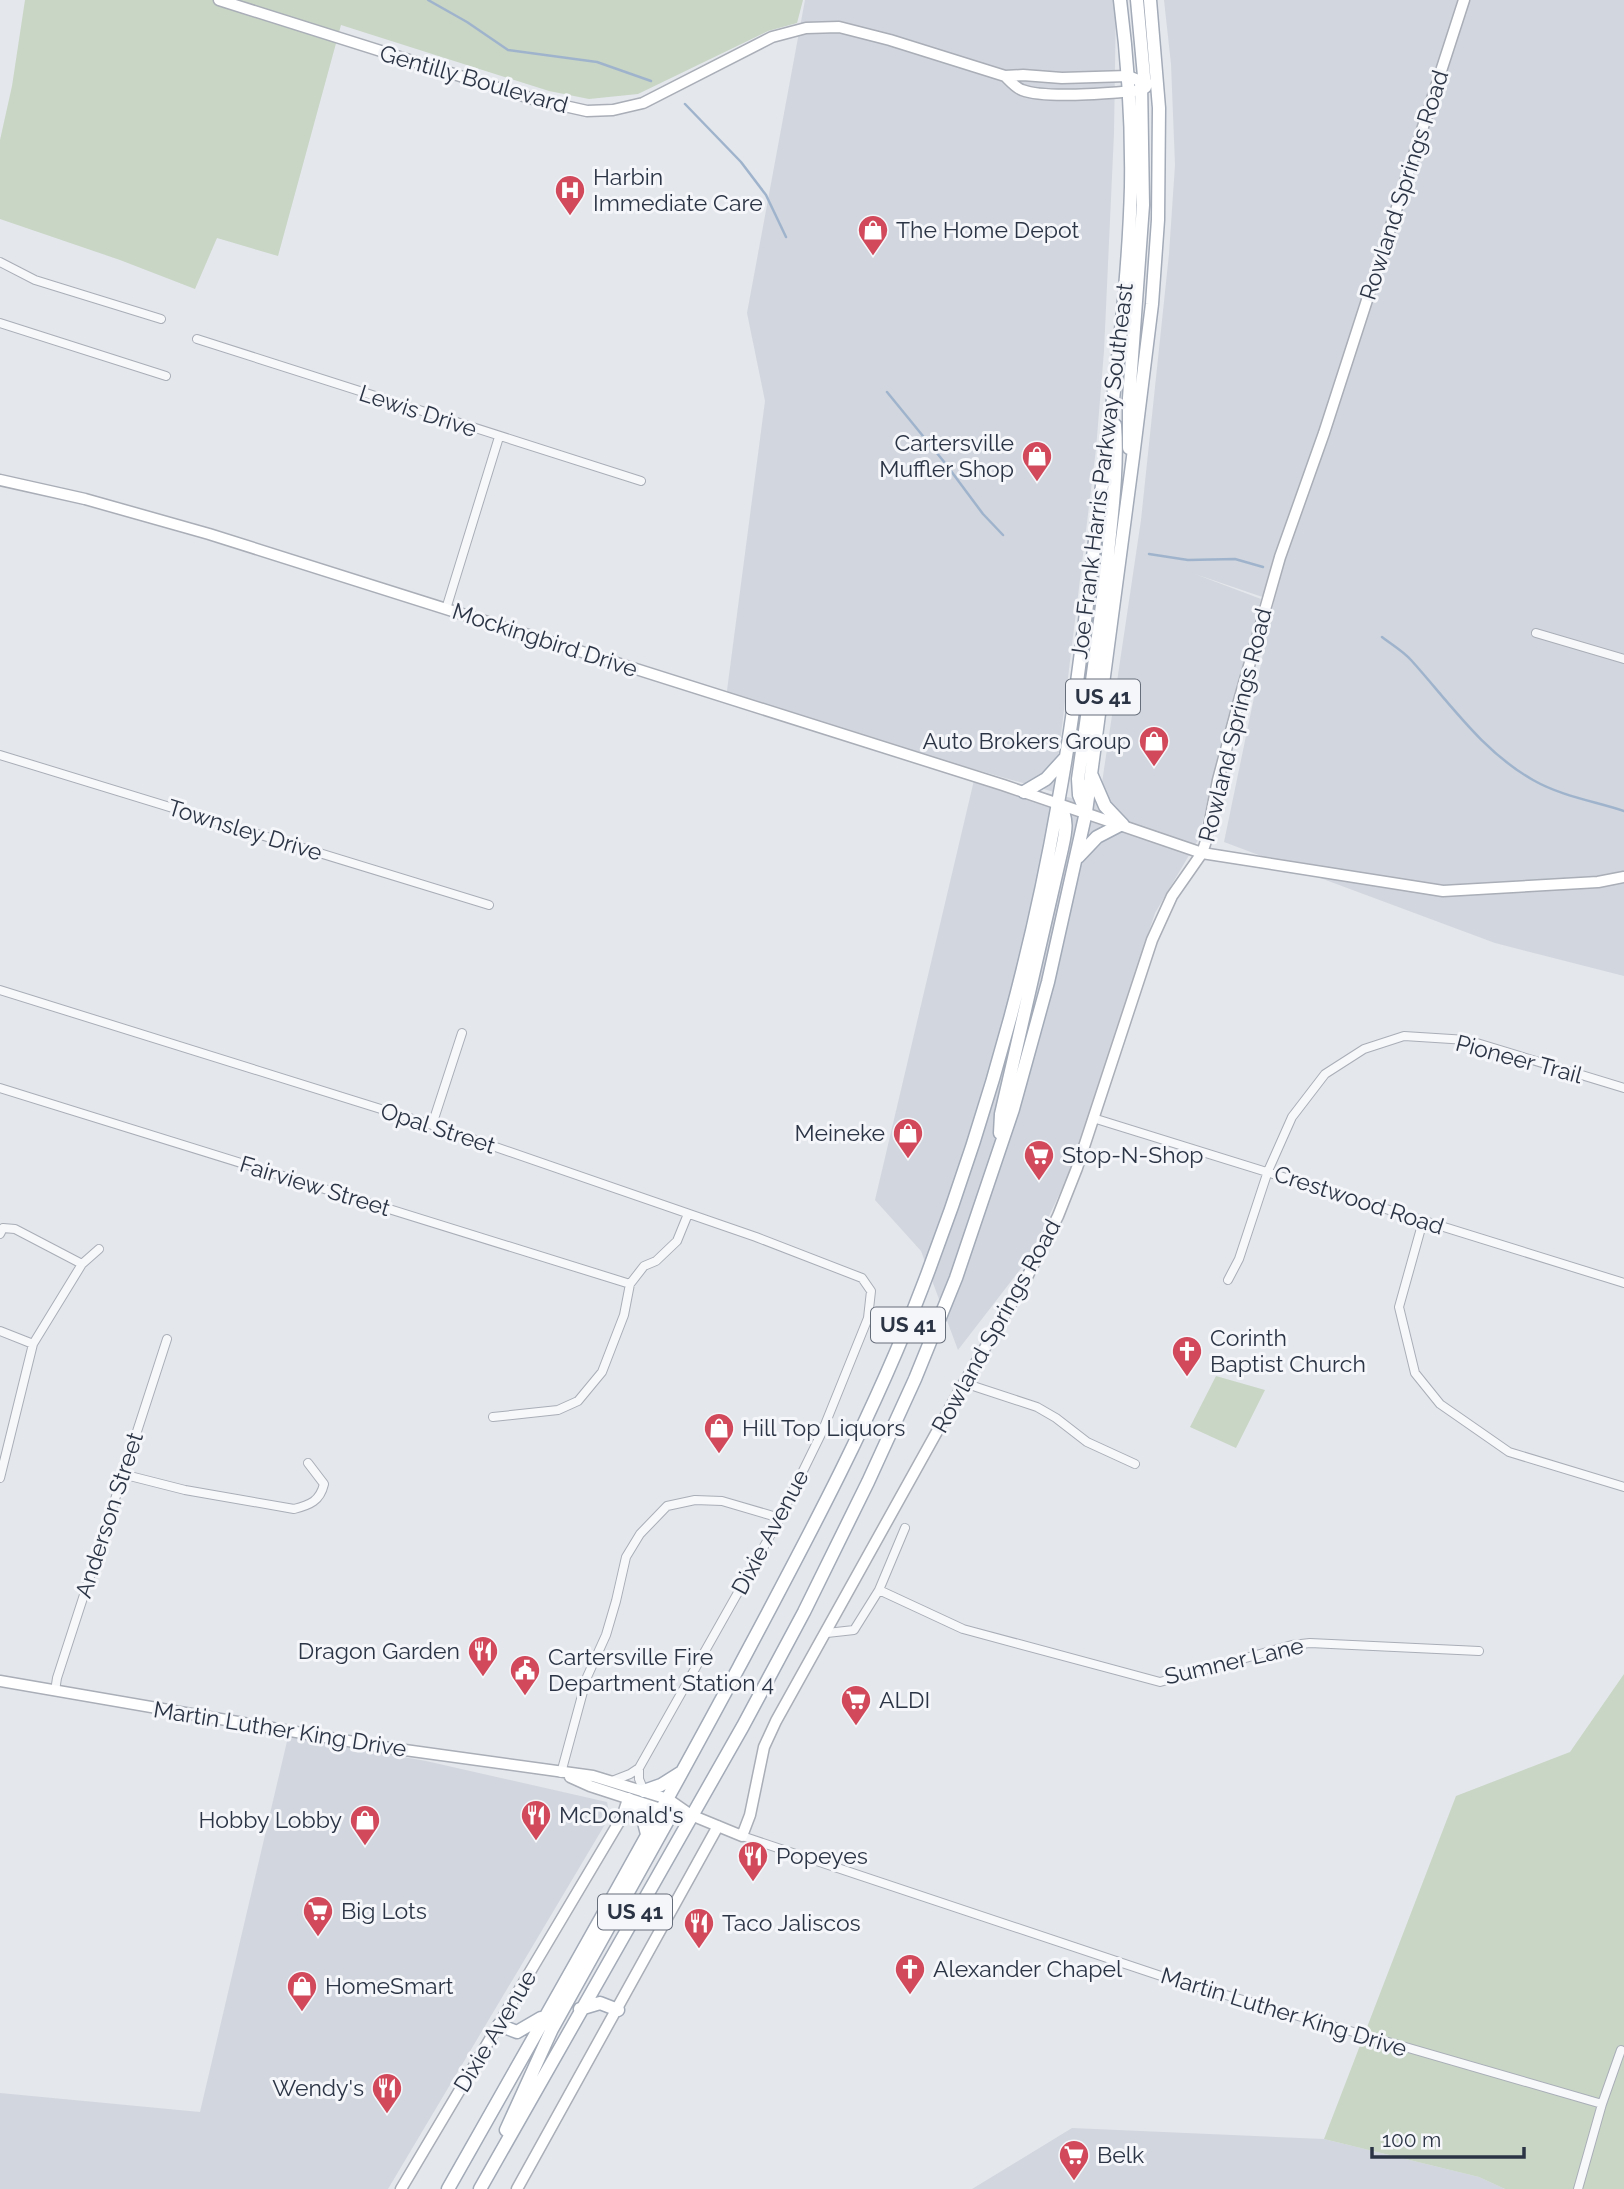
<svg xmlns="http://www.w3.org/2000/svg" width="1624" height="2189" viewBox="0 0 1624 2189" font-family="Raleway,sans-serif">
<style>
.built{fill:#d2d6de}
.green{fill:#c9d6c5}
.lines{fill:none;stroke-linecap:round;stroke-linejoin:round}
.stream{stroke:#9fb4cc;stroke-width:2.5}
.street-casing{stroke:#a9aeb7;stroke-width:10}
.secondary-casing{stroke:#a9aeb7;stroke-width:13}
.primary-casing{stroke:#a3abb8;stroke-width:15}
.street{stroke:#f7f8fa;stroke-width:8}
.secondary{stroke:#fff;stroke-width:10}
.primary{stroke:#fff;stroke-width:12}
.labels{text-anchor:middle;stroke-width:6;stroke-linejoin:round;paint-order:stroke}
.shield{fill:#f4f6f9;stroke:#676e7b;stroke-width:2}
.shield-label{font-size:21px;font-weight:bold;fill:#2b3445}
.street-label{font-size:23px;fill:#2b3445;stroke:#f4f6f9}
.poi-label{font-size:23px;fill:#2b3445;stroke:#f4f6f9;text-anchor:start}
</style>
<rect width="100%" height="100%" fill="#e4e7ec"/>
<path class="built" d="M 805,0 L 1116,0 L 1114,133 L 1104,351 L 1096,449 L 1054,792 L 726,698 L 765,401 L 747,313 Z
M 1164,0 L 1624,0 L 1624,976 L 1495,943 L 1224,842 L 1274,601 L 1195,574 L 1261,599 L 1228,719 L 1198,840 L 1155,913 L 1069,1174 L 1029,1258 L 958,1350 L 921,1251 L 875,1200 L 975,776 L 1003,785 L 1099,803 L 1141,520 L 1169,254 L 1175,165 L 1171,64 Z
M 288,1737 L 426,1761 L 607,1802 L 610,1816 L 388,2189 L 0,2189 L 0,2093 L 200,2112 Z
M 1072,2128 L 1324,2139 L 1479,2177 L 1505,2189 L 972,2189 Z"/>
<path class="green" d="M 25,0 L 803,0 L 797,23 L 768,31 L 638,94 L 589,99 L 549,91 L 341,25 L 278,256 L 217,238 L 195,289 L 120,260 L 0,219 L 0,140 L 12,86 Z
M 1216,1376 L 1265,1390 L 1236,1448 L 1190,1427 Z
M 1624,1674 L 1624,2189 L 1505,2189 L 1479,2177 L 1324,2139 L 1456,1796 L 1570,1752 Z"/>
<g class="lines">
<path class="stream" d="M 428,0 L 467,22 L 508,50 L 597,62 L 651,81
M 685,104 L 741,162 L 766,195 L 786,237
M 887,392 L 945,463 L 983,514 L 1003,535
M 1149,554 L 1188,560 L 1235,559 L 1263,567
M 1382,637 C 1391,644 1403,651 1411,660 C 1449,702 1483,752 1533,780 C 1561,796 1593,801 1624,811"/>
<g class="street-casing">
<path id="street" d="M 0,262 L 35,280 L 161,319
M 0,323 L 166,376
M 197,339 L 641,481
M 446,609 L 499,437
M 1536,633 L 1624,659
M 0,755 L 489,905
M 0,990 L 432,1125 L 756,1237 L 862,1278 L 871,1291 L 868,1318 L 822,1432 L 780,1518 L 639,1768 L 630,1774 L 612,1781
M 0,1088 L 630,1284
M 1093,1118 L 1624,1283
M 432,1125 L 462,1033
M 1423,1221 L 1399,1307 L 1415,1373 L 1440,1404 L 1509,1452 L 1624,1487
M 0,1234 L 3,1228 L 15,1229 L 82,1264
M 1228,1280 L 1239,1259 L 1268,1171 L 1292,1117 L 1325,1074 L 1364,1049 L 1404,1036 L 1467,1040 L 1624,1088
M 0,1331 L 33,1344
M 964,1383 L 1037,1407 L 1056,1418 L 1087,1442 L 1135,1464
M 493,1417 L 558,1410 L 578,1401 L 602,1372 L 624,1315 L 630,1284 L 644,1266 L 656,1261 L 677,1241 L 688,1214
M 122,1474 L 185,1490 L 294,1509 C 310,1505 320,1501 324,1484 L 308,1463
M 0,1478 L 33,1344 L 82,1264 L 99,1249
M 879,1590 L 905,1528
M 827,1633 L 854,1630 L 879,1590 L 963,1629 L 1160,1682 L 1292,1645 L 1310,1643 L 1479,1651
M 55,1691 L 57,1678 L 167,1339
M 639,1768 L 639,1779 L 644,1791
M 561,1773 L 587,1677 L 606,1635 L 616,1601 L 626,1557 L 640,1534 L 667,1506 L 695,1500 L 722,1501 L 780,1518
M 742,1836 L 1167,1978 L 1602,2104
M 1578,2189 L 1602,2104 L 1621,2050"/>
</g>
<g class="secondary-casing">
<path id="secondary" d="M 219,0 L 533,99 L 587,111 L 613,110 L 643,103 L 772,37 L 806,28 L 839,27 L 890,40 L 1005,76 L 1023,75 L 1062,78 L 1128,76 L 1148,84
M 1005,76 C 1010,81 1016,88 1022,90 C 1046,99 1107,93 1134,91
M 0,480 L 85,499 L 209,534 L 1003,785 L 1202,853 L 1443,891 L 1598,882 L 1624,877
M 0,1681 L 383,1747 L 593,1776 L 668,1799 L 691,1815 L 742,1836 L 750,1815 L 764,1747 L 776,1721 L 964,1383 L 1025,1281 L 1058,1216 L 1077,1168 L 1152,940 L 1172,896 L 1202,853 L 1206,841 L 1218,780 L 1239,701 L 1280,557 L 1324,433 L 1464,0
M 570,1777 L 590,1786 L 667,1811
M 401,2189 L 622,1817 L 628,1799
M 517,2189 L 718,1826"/>
</g>
<g class="primary-casing">
<path id="primary" d="M 1137,0 L 1145,87
M 1129,448 L 1129,398 L 1143,205 L 1141,81
M 1092,776 L 1105,806 L 1123,825
M 1024,792 L 1046,779 L 1066,757
M 1086,812 L 1079,795 L 1078,779 C 1089,704 1100,629 1108,554 C 1112,512 1118,468 1115,425
M 1078,857 L 1097,837 L 1122,824
M 1000,1133 L 1001,1114 L 1014,1058 L 1061,853 C 1065,835 1070,819 1058,803
M 644,1791 L 661,1785 L 680,1773
M 628,1799 L 641,1811 L 647,1834
M 580,2009 L 600,2003 L 618,2010
M 499,2025 L 517,2032 L 541,2018
M 506,2130 L 552,2029 L 672,1813
M 448,2189 C 546,2016 645,1842 739,1667 C 805,1543 872,1419 922,1288 C 982,1132 1029,968 1058,803 C 1075,711 1085,618 1097,525 C 1111,413 1128,300 1131,187 C 1132,124 1128,62 1120,0
M 480,2189 L 743,1726 L 804,1612 L 868,1482 L 915,1379 L 956,1278 L 1013,1109 L 1048,982 L 1086,812 L 1133,457 L 1152,304 L 1158,220 L 1159,108 L 1150,0"/>
</g>
<use href="#street" class="street"/>
<use href="#secondary" class="secondary"/>
<use href="#primary" class="primary"/>
</g>
<defs>
<g id="hospital-pin" transform="scale(1.575)"><path d="M0 17L-7.5 6A9.5 9.5 0 1 1 7.5 6Z" fill="#d1495b" stroke="#f4f6f9"/><path d="M-5-5h3v3.5h4V-5h3V5h-3V1.5h-4V5h-3Z" fill="#fff"/></g>
<g id="shop-pin" transform="scale(1.575)"><path d="M0 17L-7.5 6A9.5 9.5 0 1 1 7.5 6Z" fill="#d1495b" stroke="#f4f6f9"/><path d="M-5-2.5h2.3a2.7 3.5 0 0 1 5.4 0H5L5.5 6h-11ZM-1.5-2.5h3a1.5 2.3 0 0 0-3 0Z" fill="#fff"/></g>
<g id="supermarket-pin" transform="scale(1.575)"><path d="M0 17L-7.5 6A9.5 9.5 0 1 1 7.5 6Z" fill="#d1495b" stroke="#f4f6f9"/><path d="M-6-5.5h2.5l.6 2H6L4.5 2H-2.5L-4.4-4H-6ZM-1.5 3.2a1.3 1.3 0 1 0 .1 0ZM3 3.2a1.3 1.3 0 1 0 .1 0Z" fill="#fff"/></g>
<g id="church-pin" transform="scale(1.575)"><path d="M0 17L-7.5 6A9.5 9.5 0 1 1 7.5 6Z" fill="#d1495b" stroke="#f4f6f9"/><path d="M-1.2-6h2.4v3.5h3.3v2.4h-3.3V6h-2.4V-.1h-3.3v-2.4h3.3Z" fill="#fff"/></g>
<g id="restaurant-pin" transform="scale(1.575)"><path d="M0 17L-7.5 6A9.5 9.5 0 1 1 7.5 6Z" fill="#d1495b" stroke="#f4f6f9"/><path d="M-5-6h1v4h1v-4h1v4h1v-4h1v5L-1.5 .5V6h-2V.5L-5-1ZM5-6V6H3V1.5H1.5Q1.5-4 5-6Z" fill="#fff"/></g>
<g id="civic-pin" transform="scale(1.575)"><path d="M0 17L-7.5 6A9.5 9.5 0 1 1 7.5 6Z" fill="#d1495b" stroke="#f4f6f9"/><path d="M-.6-6.5H3V-4.5H.6V-3L4-1V1h2V6H-6V1h2V-1L-.6-3ZM-1.2 2.5V6h2.4V2.5Z" fill="#fff"/></g>
</defs>
<g fill-rule="evenodd">
<use href="#hospital-pin" x="570" y="190"/>
<use href="#shop-pin" x="873" y="230"/>
<use href="#shop-pin" x="1037" y="456"/>
<use href="#shop-pin" x="1154" y="741"/>
<use href="#shop-pin" x="908" y="1133"/>
<use href="#supermarket-pin" x="1039" y="1155"/>
<use href="#church-pin" x="1187" y="1351"/>
<use href="#shop-pin" x="719" y="1428"/>
<use href="#restaurant-pin" x="483" y="1651"/>
<use href="#civic-pin" x="525" y="1670"/>
<use href="#supermarket-pin" x="856" y="1700"/>
<use href="#restaurant-pin" x="536" y="1815"/>
<use href="#shop-pin" x="365" y="1820"/>
<use href="#restaurant-pin" x="753" y="1856"/>
<use href="#supermarket-pin" x="318" y="1911"/>
<use href="#restaurant-pin" x="699" y="1923"/>
<use href="#church-pin" x="910" y="1969"/>
<use href="#shop-pin" x="302" y="1986"/>
<use href="#restaurant-pin" x="387" y="2088"/>
<use href="#supermarket-pin" x="1074" y="2155"/>
</g>
<g class="labels">
<g class="shield">
<rect x="1066" y="679.5" width="74" height="35" rx="5"/>
<rect x="871" y="1307.5" width="74" height="35" rx="5"/>
<rect x="598" y="1894.5" width="74" height="35" rx="5"/>
</g>
<g class="shield-label">
<text x="1103" y="704">US 41</text>
<text x="908" y="1332">US 41</text>
<text x="635" y="1919">US 41</text>
</g>
<g class="street-label">
<text transform="translate(474 79) rotate(16)" y="8">Gentilly Boulevard</text>
<text transform="translate(1404 185) rotate(-72)" y="8">Rowland Springs Road</text>
<text transform="translate(418 411) rotate(18)" y="8">Lewis Drive</text>
<text transform="translate(1102 471) rotate(-83)" y="8">Joe Frank Harris Parkway Southeast</text>
<text transform="translate(545 640) rotate(18)" y="8">Mockingbird Drive</text>
<text transform="translate(1235 725) rotate(-76)" y="8">Rowland Springs Road</text>
<text transform="translate(245 830) rotate(17)" y="8">Townsley Drive</text>
<text transform="translate(1519 1059) rotate(15)" y="8">Pioneer Trail</text>
<text transform="translate(438 1128) rotate(18)" y="8">Opal Street</text>
<text transform="translate(315 1186) rotate(17)" y="8">Fairview Street</text>
<text transform="translate(1359 1200) rotate(18)" y="8">Crestwood Road</text>
<text transform="translate(996 1326) rotate(-61)" y="8">Rowland Springs Road</text>
<text transform="translate(109 1515) rotate(-72)" y="8">Anderson Street</text>
<text transform="translate(770 1532) rotate(-62)" y="8">Dixie Avenue</text>
<text transform="translate(1234 1661) rotate(-13)" y="8">Sumner Lane</text>
<text transform="translate(280 1729) rotate(9)" y="8">Martin Luther King Drive</text>
<text transform="translate(1284 2012) rotate(17)" y="8">Martin Luther King Drive</text>
<text transform="translate(495 2031) rotate(-59)" y="8">Dixie Avenue</text>
</g>
<g class="poi-label">
<text x="593" y="185">Harbin<tspan x="593" dy="26">Immediate Care</tspan></text>
<text x="896" y="238">The Home Depot</text>
<text x="1014" y="451" text-anchor="end">Cartersville<tspan x="1014" dy="26">Muffler Shop</tspan></text>
<text x="1131" y="749" text-anchor="end">Auto Brokers Group</text>
<text x="885" y="1141" text-anchor="end">Meineke</text>
<text x="1062" y="1163">Stop-N-Shop</text>
<text x="1210" y="1346">Corinth<tspan x="1210" dy="26">Baptist Church</tspan></text>
<text x="742" y="1436">Hill Top Liquors</text>
<text x="460" y="1659" text-anchor="end">Dragon Garden</text>
<text x="548" y="1665">Cartersville Fire<tspan x="548" dy="26">Department Station 4</tspan></text>
<text x="879" y="1708">ALDI</text>
<text x="559" y="1823">McDonald's</text>
<text x="342" y="1828" text-anchor="end">Hobby Lobby</text>
<text x="776" y="1864">Popeyes</text>
<text x="341" y="1919">Big Lots</text>
<text x="722" y="1931">Taco Jaliscos</text>
<text x="933" y="1977">Alexander Chapel</text>
<text x="325" y="1994">HomeSmart</text>
<text x="364" y="2096" text-anchor="end">Wendy's</text>
<text x="1097" y="2163">Belk</text>
</g>
</g>
<path d="M1372 2147v10h152v-10" fill="none" stroke="#2b3445" stroke-width="3.5"/>
<text x="1382" y="2147" font-size="21" fill="#2b3445" stroke="#f4f6f9" stroke-width="5" paint-order="stroke">100 m</text>
</svg>
